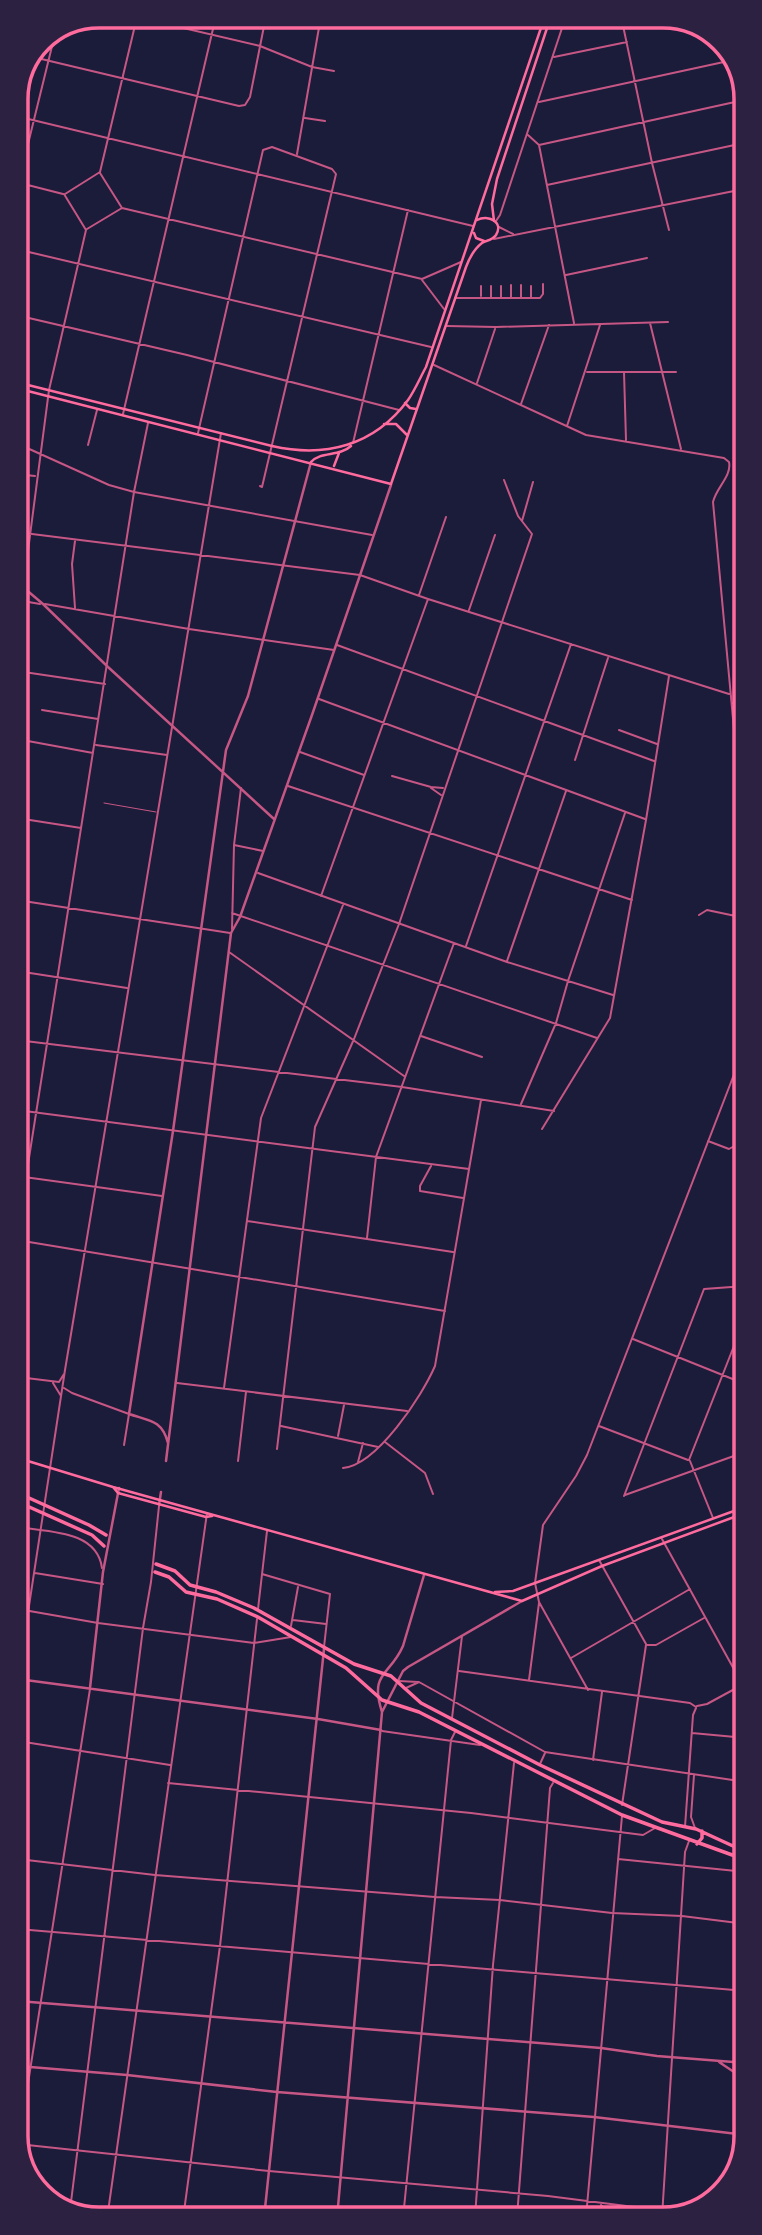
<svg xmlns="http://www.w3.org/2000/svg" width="762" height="2235" viewBox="0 0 762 2235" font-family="Jost,sans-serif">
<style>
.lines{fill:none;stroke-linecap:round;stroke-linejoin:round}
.service{stroke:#c65784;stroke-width:1}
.minor{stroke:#c65784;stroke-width:2}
.tertiary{stroke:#c65784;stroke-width:2.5}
.secondary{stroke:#ff6b9d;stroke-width:2.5}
.primary{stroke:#ff6b9d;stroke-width:3.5}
.rim{fill:none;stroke:#ff6b9d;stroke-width:3.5}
</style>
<rect width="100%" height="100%" fill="#1b1b3a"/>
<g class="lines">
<path class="service" d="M 104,803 L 156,812"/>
<path class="minor" d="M 132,16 L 260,46 L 312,67 L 334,71
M 621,16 L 652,163 L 669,230
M 33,57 L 239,106 L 245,105 L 250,97 L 266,16
M 554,57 L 627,42
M 539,102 L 733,60
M 16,116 L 473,226
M 305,118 L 325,121
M 528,135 L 539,145 L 574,323
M 539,145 L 744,100
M 297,154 L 321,16
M 16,182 L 63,194
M 547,185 L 744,143
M 16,193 L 55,34
M 65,194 L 100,172 L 137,17
M 122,208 L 422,279 L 461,262
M 496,221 L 500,215 L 566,16
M 499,227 L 513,234
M 87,229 L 122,208 L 100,173
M 494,239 L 744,189
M 16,249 L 431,347
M 566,275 L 647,258
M 422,280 L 444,309
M 481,296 L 481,286
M 491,297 L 491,286
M 501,297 L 501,286
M 511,297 L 511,285
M 521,297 L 521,285
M 531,297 L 531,286
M 455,298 L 540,298 L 543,294 L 543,284
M 16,315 L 187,355 L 399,410
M 650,323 L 681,449
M 447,326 L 496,327 L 668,322
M 434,365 L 586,435 L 724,458 L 729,462 C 732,476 716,488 713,502 L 745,849
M 587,372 L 676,372
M 624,372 L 626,440
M 477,383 L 495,329
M 521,404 L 549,325
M 123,414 L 216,16
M 567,426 L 600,325
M 198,433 L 263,150 L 272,147 L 332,169 L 336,174 L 262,487 L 260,486
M 16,443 L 109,485 L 134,492 L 372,535
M 353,443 L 408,210
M 88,445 L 97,410
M 16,474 L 35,476
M 522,521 L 533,482
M 16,532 L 360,575 L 428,599 L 729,694
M 75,541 L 72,564 L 75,608
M 419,595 L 446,517
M 17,600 L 40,604
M 45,604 L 189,629 L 334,650
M 469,610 L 495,535
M 17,635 L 49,390 L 86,230 L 64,194
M 337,645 L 654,761
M 17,671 L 105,684
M 319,699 L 645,819
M 732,703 L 744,703
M 42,710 L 98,719
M 619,730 L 657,744
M 17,739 L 93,753
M 736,744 L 744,744
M 96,745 L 167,755
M 300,752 L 364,775
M 575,760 L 608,658
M 392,776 L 431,787 L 443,788
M 288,786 L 632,900
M 431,788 L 441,795
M 17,818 L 81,828
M 234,845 L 263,851
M 258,873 L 507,962 L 613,995
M 321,896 L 428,599
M 17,900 L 230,933
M 232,913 L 597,1038
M 699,915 L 707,910 L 745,918
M 232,929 L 234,845 L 241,788
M 466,946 L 571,644
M 229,952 L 404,1076
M 507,961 L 566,791
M 17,971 L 127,988
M 421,1036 L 482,1057
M 17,1040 L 402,1087 L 554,1111
M 521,1104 L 556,1023 L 568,981 L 625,813
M 17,1110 L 469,1169
M 542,1129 L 610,1018 L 646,820 L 669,676
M 708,1141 L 729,1149 L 738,1144 L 745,1145
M 431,1166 L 420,1186 L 420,1191 L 463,1198
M 17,1176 L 162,1196
M 247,1221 L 453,1252
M 17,1234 L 134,492 L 148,423
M 367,1238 L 376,1157 L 454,943
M 17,1240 L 445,1311
M 633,1339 L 745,1384
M 18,1377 L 59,1382 L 64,1374
M 53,1383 L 61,1396
M 177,1383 L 407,1411
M 64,1388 L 72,1393 L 129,1414 L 124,1445
M 224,1388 L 261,1118 L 343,905
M 281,1426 L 378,1447
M 599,1426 L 688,1460
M 338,1436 L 344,1405
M 385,1442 L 425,1473 L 433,1494
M 277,1449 L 315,1127 L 354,1039 L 399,924 L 532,534 L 518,516 L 504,480
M 689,1460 L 745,1318
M 238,1461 L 246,1392
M 690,1461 L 713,1518
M 358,1462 L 363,1443
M 343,1468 C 377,1465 422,1396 435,1366 L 481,1100
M 625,1495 L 745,1452
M 624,1496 L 704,1289 L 745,1286
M 18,1527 C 48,1532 97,1530 102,1568
M 662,1539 L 746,1691
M 599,1560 L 646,1644
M 35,1573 L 103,1584
M 262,1574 L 330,1594 L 324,1647
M 18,1609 L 98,1623 L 254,1643 L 291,1637
M 258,1609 L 267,1531
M 293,1620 L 326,1624
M 291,1626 L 298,1587
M 647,1645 L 656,1645 L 704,1618
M 571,1658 L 690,1589
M 459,1671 L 690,1703 L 696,1707
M 18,1678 L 65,1370 L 221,433
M 529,1680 L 539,1603
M 399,1681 L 418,1682
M 406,1688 L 419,1682 L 545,1752 L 746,1782
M 588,1690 L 539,1602 L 535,1583 L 543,1525 L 576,1476 L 587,1455 L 745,1046
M 697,1706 L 707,1704 L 742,1685
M 452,1718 L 462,1636
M 382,1731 L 480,1745
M 692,1733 L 746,1738
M 18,1741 L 170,1765
M 593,1760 L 602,1692
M 540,1764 L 545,1753
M 694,1775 L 691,1817 L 695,1828
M 168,1783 L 471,1813 L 643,1835 L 655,1828
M 622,1805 L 646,1645
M 685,1827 L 693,1715 L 696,1708
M 18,1859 L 155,1875 L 435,1897 L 500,1900 L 612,1913 L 682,1916 L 746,1924
M 618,1859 L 746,1872
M 18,1929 L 746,1991
M 18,2144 L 269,2171 L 548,2196 L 689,2214
M 18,2147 L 90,1689
M 731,2180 L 741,2077
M 601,2205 L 613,2217
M 70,2210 L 143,1628 L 151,1582 L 159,1506
M 475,2217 L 493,1965 L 514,1763
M 517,2217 L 550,1788 L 553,1783
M 586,2217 L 622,1816
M 662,2217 L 685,1852 L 689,1841
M 403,2218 L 451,1740 L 455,1732
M 107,2219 L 207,1513
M 183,2219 L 220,1946 L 257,1619"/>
<path class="tertiary" d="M 17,582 L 43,604 L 108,667 L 274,819
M 168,1443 C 162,1420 150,1421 129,1414 L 173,1131 L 226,750 L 248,696 L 311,462
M 166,1461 L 231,933 L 240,917 L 312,715 L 391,485
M 159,1505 L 161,1492
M 18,1679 L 318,1719 L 381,1730
M 90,1688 L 103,1572 L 119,1488
M 382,1712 L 403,1671 L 408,1667 L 522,1601
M 18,2001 L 601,2048 L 657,2056 L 746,2063
M 719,2062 L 746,2080
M 18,2066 L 127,2075 L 277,2092 L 594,2117 L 746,2135
M 264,2218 L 324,1649
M 337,2218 L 382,1712 C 369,1672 390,1676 403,1646 L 424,1575"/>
<path class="secondary" d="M 494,221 L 492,204 L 497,179 L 551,16
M 474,233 L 476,238 L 484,241
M 16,382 L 272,446 C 325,458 374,446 408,400 C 415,390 420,378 426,367 L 545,16
M 16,388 L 391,484 L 466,267 C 469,259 474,249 482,243 C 486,240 492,241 496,235 C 504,222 488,214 477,220
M 405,403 L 410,408 L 416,409
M 384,424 L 396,424 L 407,435
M 311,462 C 321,451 339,457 351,446
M 334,466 L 339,453
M 18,1458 L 113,1487 L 522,1601 L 602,1566 L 745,1513
M 113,1487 L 118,1493 L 206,1517 L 212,1516
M 495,1592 L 513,1591 L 745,1507"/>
<path class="primary" d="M 18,1493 L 89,1525 L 106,1535
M 18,1502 L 92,1535 L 104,1546
M 156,1564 L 175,1571 L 190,1585 L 216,1592 L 254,1608 L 354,1664 L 391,1676 L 421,1703 L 540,1765 L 662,1822 L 696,1829 L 746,1852
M 155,1572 L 169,1577 L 186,1592 L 217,1599 L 258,1617 L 346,1668 L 382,1700 L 419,1712 L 622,1815 L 746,1860
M 697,1844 L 702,1838 L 702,1831"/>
</g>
<path d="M0 0H762V2235H0ZM99 28H663A71 71 0 0 1 734 99V2136A71 71 0 0 1 663 2207H99A71 71 0 0 1 28 2136V99A71 71 0 0 1 99 28Z" fill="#2d2142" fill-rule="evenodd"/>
<path class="rim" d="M99 28H663A71 71 0 0 1 734 99V2136A71 71 0 0 1 663 2207H99A71 71 0 0 1 28 2136V99A71 71 0 0 1 99 28Z"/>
</svg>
